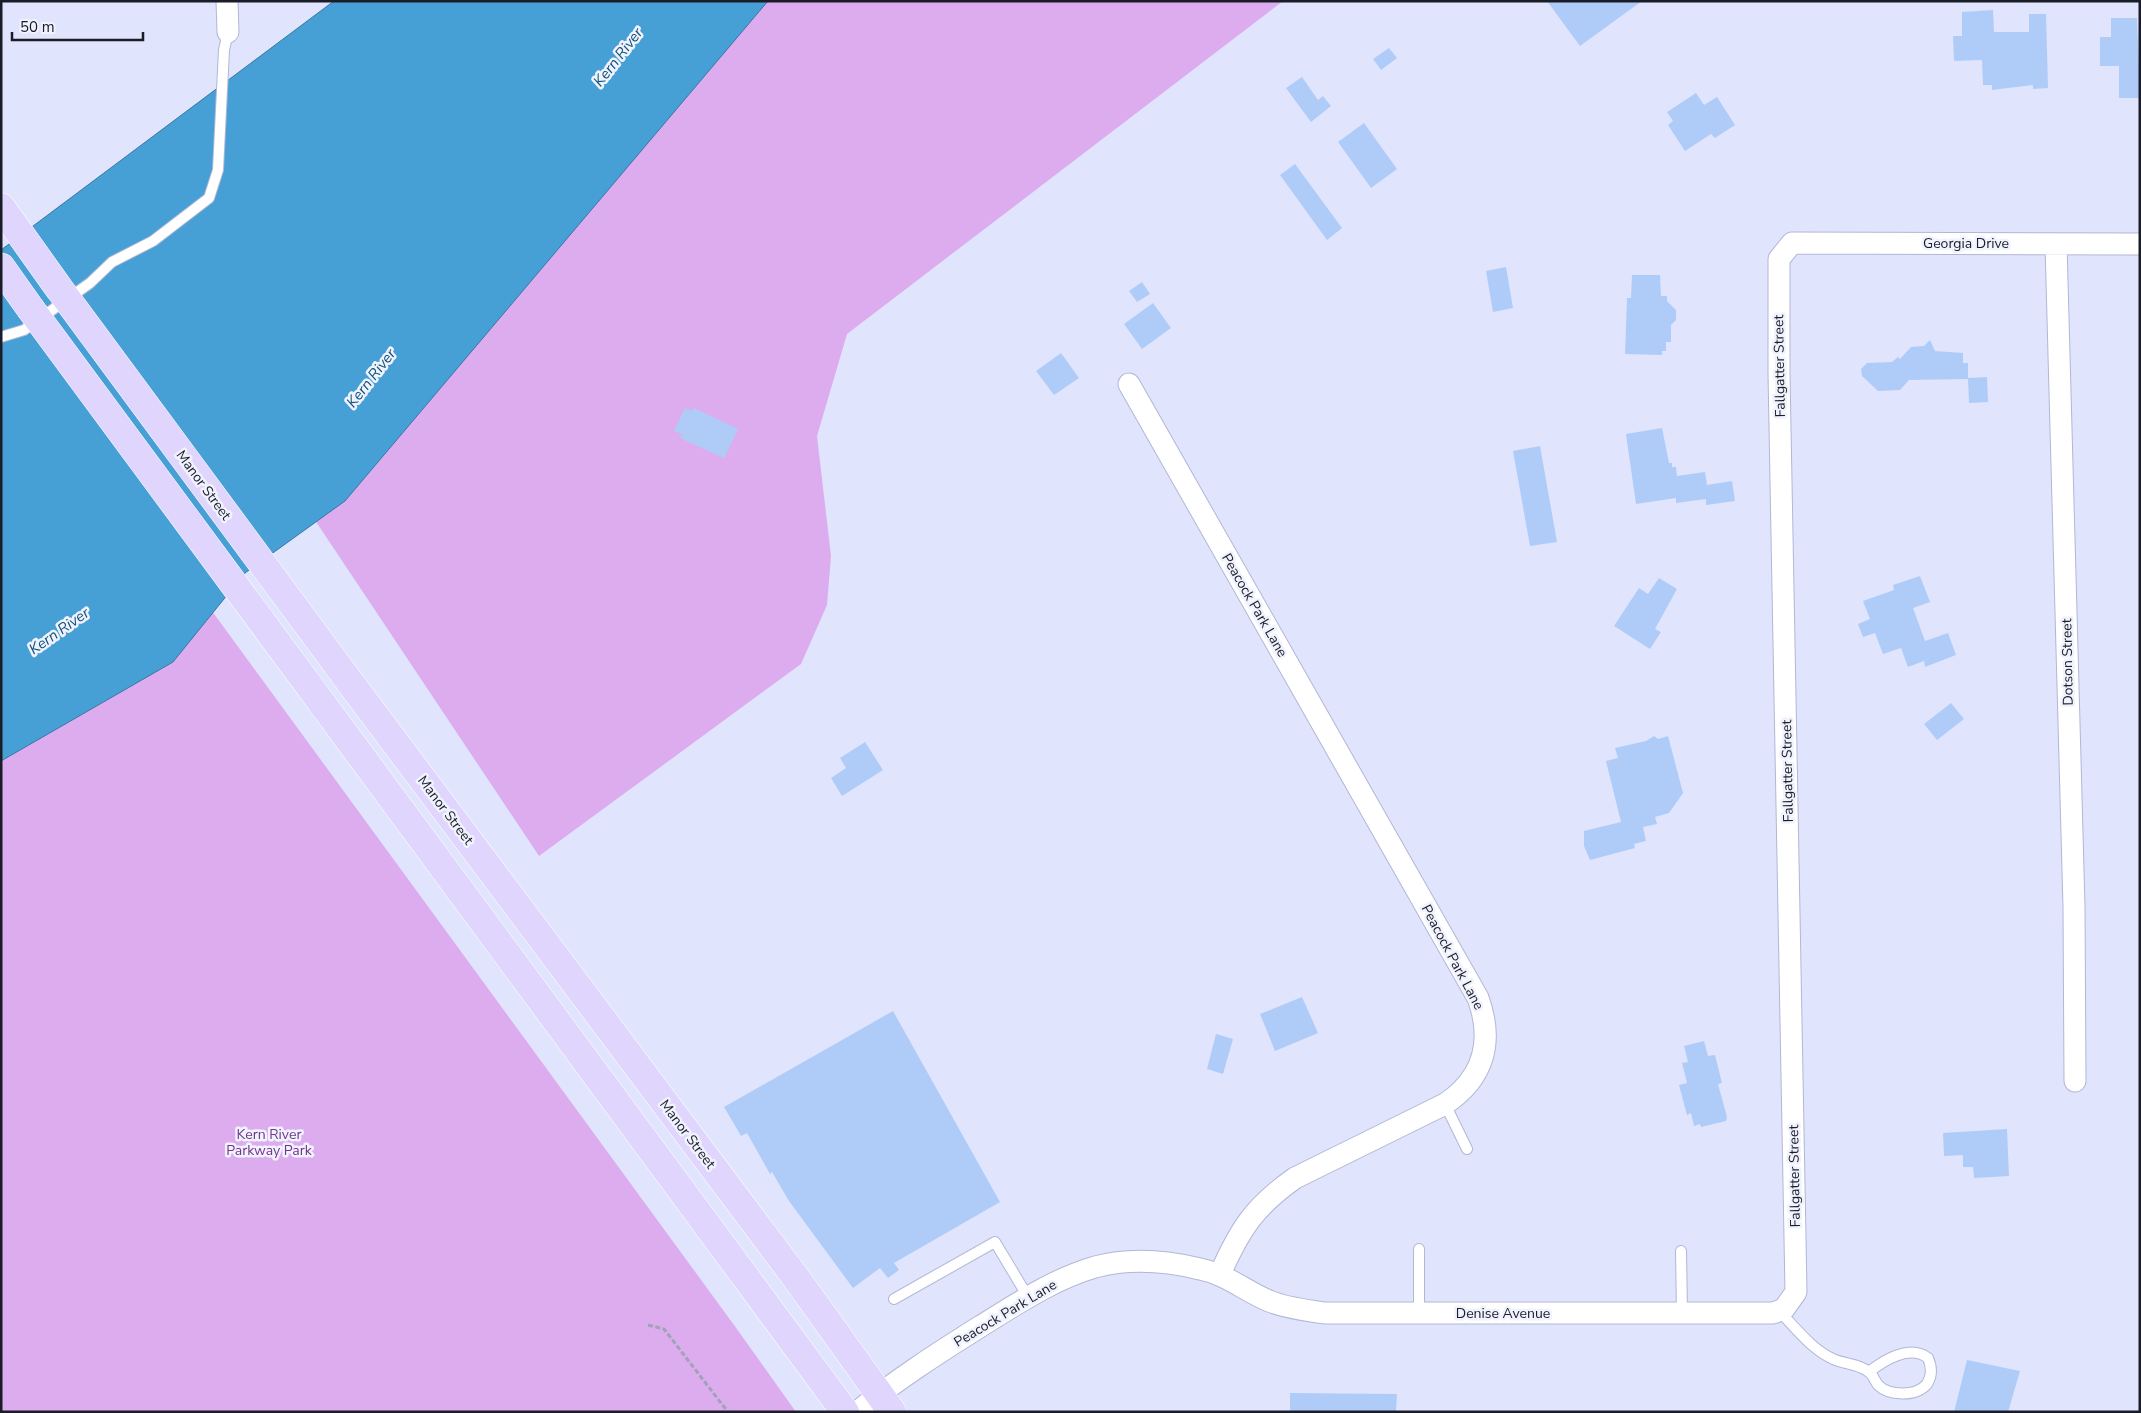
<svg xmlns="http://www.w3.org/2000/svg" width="2141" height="1413" viewBox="0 0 2141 1413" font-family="'Nunito Sans',sans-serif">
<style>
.green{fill:#ddacee}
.water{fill:#469fd5;stroke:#3978a1}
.building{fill:#afccf9}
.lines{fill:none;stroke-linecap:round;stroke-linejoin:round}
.service-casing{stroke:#b2b7d5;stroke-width:12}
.minor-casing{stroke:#b2b7d5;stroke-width:23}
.primary-casing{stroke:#fff;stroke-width:29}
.path{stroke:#a0a3b8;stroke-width:3;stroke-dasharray:5 2.5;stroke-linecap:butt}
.service{stroke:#fff;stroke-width:10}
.minor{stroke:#fff;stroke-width:21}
.primary{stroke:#e0d5fc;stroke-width:28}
.primary-bridge-casing{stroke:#fff;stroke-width:29;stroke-linecap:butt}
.primary-bridge{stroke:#e0d5fc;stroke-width:28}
.labels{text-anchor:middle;stroke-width:5;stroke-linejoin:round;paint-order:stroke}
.street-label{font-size:14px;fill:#1a1c27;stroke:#f0f2fe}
.park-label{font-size:14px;fill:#753489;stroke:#f0f2fe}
.water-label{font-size:15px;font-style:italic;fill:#0e5378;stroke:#f0f2fe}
</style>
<rect width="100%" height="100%" fill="#e0e4fd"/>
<path class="green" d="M 497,1 L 1283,1 L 847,334 L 817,436 L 831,556 L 827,605 L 801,664 L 539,856 L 156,282 Z
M 27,358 L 734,1325 L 796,1412 L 1,1412 L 1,369 Z"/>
<path class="water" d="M 334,1 L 768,1 L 345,501 L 245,573 L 173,662 L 1,761 L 1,250 Z"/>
<path class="building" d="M 1547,1 L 1642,1 L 1580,46 Z
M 1993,10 L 1994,32 L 2029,32 L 2029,14 L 2046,14 L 2048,88 L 2033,89 L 2033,85 L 1992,90 L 1992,85 L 1983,85 L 1982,60 L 1954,61 L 1953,36 L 1962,36 L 1962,12 Z
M 2111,18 L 2137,18 L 2140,98 L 2119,98 L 2119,66 L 2100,66 L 2100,37 L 2111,37 Z
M 1389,48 L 1397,58 L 1381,70 L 1373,59 Z
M 1302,77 L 1318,100 L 1323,96 L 1331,106 L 1311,122 L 1286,88 Z
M 1696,93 L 1704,105 L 1717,97 L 1735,125 L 1715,138 L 1711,134 L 1685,151 L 1668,125 L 1673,121 L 1667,112 Z
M 1364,123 L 1397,169 L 1371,188 L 1338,142 Z
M 1295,164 L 1342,228 L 1327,240 L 1280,175 Z
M 1506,267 L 1513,308 L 1493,312 L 1486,271 Z
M 1632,275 L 1660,275 L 1661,296 L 1667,296 L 1667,301 L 1676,310 L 1676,320 L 1671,325 L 1671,342 L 1666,342 L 1666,351 L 1662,351 L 1662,355 L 1625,354 L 1627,298 L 1631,298 Z
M 1142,282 L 1150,294 L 1137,302 L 1129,291 Z
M 1153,303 L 1171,328 L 1142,349 L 1124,324 Z
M 1930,340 L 1935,351 L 1963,353 L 1963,363 L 1968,363 L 1968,378 L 1987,377 L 1988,402 L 1969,403 L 1968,379 L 1909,380 L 1900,390 L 1878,391 L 1862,376 L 1861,369 L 1867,363 L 1892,362 L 1898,357 L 1900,359 L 1911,347 L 1924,346 Z
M 1061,353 L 1079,378 L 1054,395 L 1036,371 Z
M 685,408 L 692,411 L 694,408 L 738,429 L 724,458 L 680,438 L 682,434 L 674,431 Z
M 1662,428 L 1669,463 L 1672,463 L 1672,467 L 1676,467 L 1677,476 L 1705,472 L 1707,485 L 1732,481 L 1735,501 L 1706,505 L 1706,499 L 1676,503 L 1676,498 L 1636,504 L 1626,434 Z
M 1540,446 L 1557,542 L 1530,546 L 1513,451 Z
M 1920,576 L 1930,602 L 1913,608 L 1925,641 L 1948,633 L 1956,655 L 1925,667 L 1924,661 L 1908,667 L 1901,648 L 1883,654 L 1875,633 L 1863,637 L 1858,624 L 1870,619 L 1863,601 L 1894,590 L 1893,585 Z
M 1659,578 L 1677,589 L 1655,629 L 1661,632 L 1650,649 L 1614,626 L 1639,588 L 1648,594 Z
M 1951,703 L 1964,719 L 1937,740 L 1924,724 Z
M 1654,736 L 1658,739 L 1668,736 L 1683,793 L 1669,813 L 1655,817 L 1657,824 L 1643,827 L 1646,841 L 1634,844 L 1635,848 L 1590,860 L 1584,846 L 1584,831 L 1621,822 L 1606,761 L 1618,758 L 1615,748 L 1646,741 Z
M 865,742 L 883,770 L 842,796 L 831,778 L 846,768 L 840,758 Z
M 1302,997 L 1318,1033 L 1275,1051 L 1260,1014 Z
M 893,1011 L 1000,1202 L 894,1263 L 899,1270 L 888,1278 L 880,1268 L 853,1288 L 789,1201 L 772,1172 L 770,1174 L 747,1133 L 741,1136 L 724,1107 Z
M 1216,1034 L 1233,1039 L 1223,1074 L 1207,1069 Z
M 1704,1041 L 1708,1056 L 1715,1055 L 1722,1083 L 1718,1084 L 1727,1117 L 1726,1121 L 1701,1127 L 1700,1124 L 1694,1126 L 1691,1113 L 1687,1115 L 1679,1085 L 1687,1083 L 1682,1063 L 1688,1062 L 1684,1046 Z
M 2007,1129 L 2009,1176 L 1974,1178 L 1973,1167 L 1963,1167 L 1963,1155 L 1944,1156 L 1943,1133 Z
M 1967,1360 L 2020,1371 L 2008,1412 L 1954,1412 Z
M 1290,1393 L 1397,1394 L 1396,1412 L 1290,1412 Z"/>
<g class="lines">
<g class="service-casing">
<path id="service" d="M 1,337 L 24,330 L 90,283 L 112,262 L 153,241 L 209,198 L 218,170 L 224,50 L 228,32
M 1445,1104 L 1467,1149
M 1419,1249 L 1419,1313
M 1681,1251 L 1682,1313
M 894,1299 L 995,1242 L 1028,1297
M 1779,1311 C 1796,1328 1811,1349 1833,1359 C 1844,1364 1860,1364 1869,1372 C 1873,1375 1875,1381 1878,1385 C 1889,1396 1916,1397 1927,1384 C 1932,1376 1932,1367 1928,1358 C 1910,1344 1884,1360 1869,1372"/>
</g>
<g class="minor-casing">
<path id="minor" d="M 227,1 L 228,32
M 2056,244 L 2074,907 L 2075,1081
M 1129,384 L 1478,998 C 1494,1042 1484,1078 1445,1104 L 1295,1178 C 1254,1207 1240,1229 1220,1274
M 857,1412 C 896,1380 938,1353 981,1326 C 1018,1303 1054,1279 1095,1267 C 1129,1258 1167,1261 1200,1269 C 1226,1274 1245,1291 1269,1301 C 1286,1308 1305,1310 1324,1313 L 1773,1313 L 1784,1309 L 1796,1292 L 1779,373 L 1779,259 L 1792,243 L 2140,244"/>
</g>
<g class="primary-casing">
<path id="primary" d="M 1,207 L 58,287
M 1,267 L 30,308
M 349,681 L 799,1282 L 892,1412
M 321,702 L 845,1412"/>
</g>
<path class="path" d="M 648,1325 L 664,1329 L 728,1412"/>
<use href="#service" class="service"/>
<use href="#minor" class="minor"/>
<use href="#primary" class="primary"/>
<g class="primary-bridge-casing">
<path id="primary-bridge" d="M 58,287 L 349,681
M 30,308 L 321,702"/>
</g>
<use href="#primary-bridge" class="primary-bridge"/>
</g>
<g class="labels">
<g class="street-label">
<text x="1966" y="248">Georgia Drive</text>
<text transform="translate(1779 366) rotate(-91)" y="5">Fallgatter Street</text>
<text transform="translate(204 485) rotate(54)" y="5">Manor Street</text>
<text transform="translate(1255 605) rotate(60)" y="5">Peacock Park Lane</text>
<text transform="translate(2067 662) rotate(-91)" y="5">Dotson Street</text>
<text transform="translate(1787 771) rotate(-91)" y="5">Fallgatter Street</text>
<text transform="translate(446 810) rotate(53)" y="5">Manor Street</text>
<text transform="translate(1453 957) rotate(62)" y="5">Peacock Park Lane</text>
<text transform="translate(688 1134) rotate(53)" y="5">Manor Street</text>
<text transform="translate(1794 1176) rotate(-91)" y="5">Fallgatter Street</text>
<text transform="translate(1005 1313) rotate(-31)" y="5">Peacock Park Lane</text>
<text x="1503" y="1318">Denise Avenue</text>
</g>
<g class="park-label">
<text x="269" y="1139">Kern River<tspan x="269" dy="16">Parkway Park</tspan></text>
</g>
<g class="water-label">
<text transform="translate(618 57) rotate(-52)" y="5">Kern River</text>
<text transform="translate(371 378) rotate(-52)" y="5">Kern River</text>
<text transform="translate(59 631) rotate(-35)" y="5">Kern River</text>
</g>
</g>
<rect width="2141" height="1413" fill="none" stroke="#1a1c27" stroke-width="5"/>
<path d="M12 32v8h131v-8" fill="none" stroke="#1a1c27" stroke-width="2.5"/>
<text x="20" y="32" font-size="15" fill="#1a1c27" stroke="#f0f2fe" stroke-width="4" paint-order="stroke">50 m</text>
</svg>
